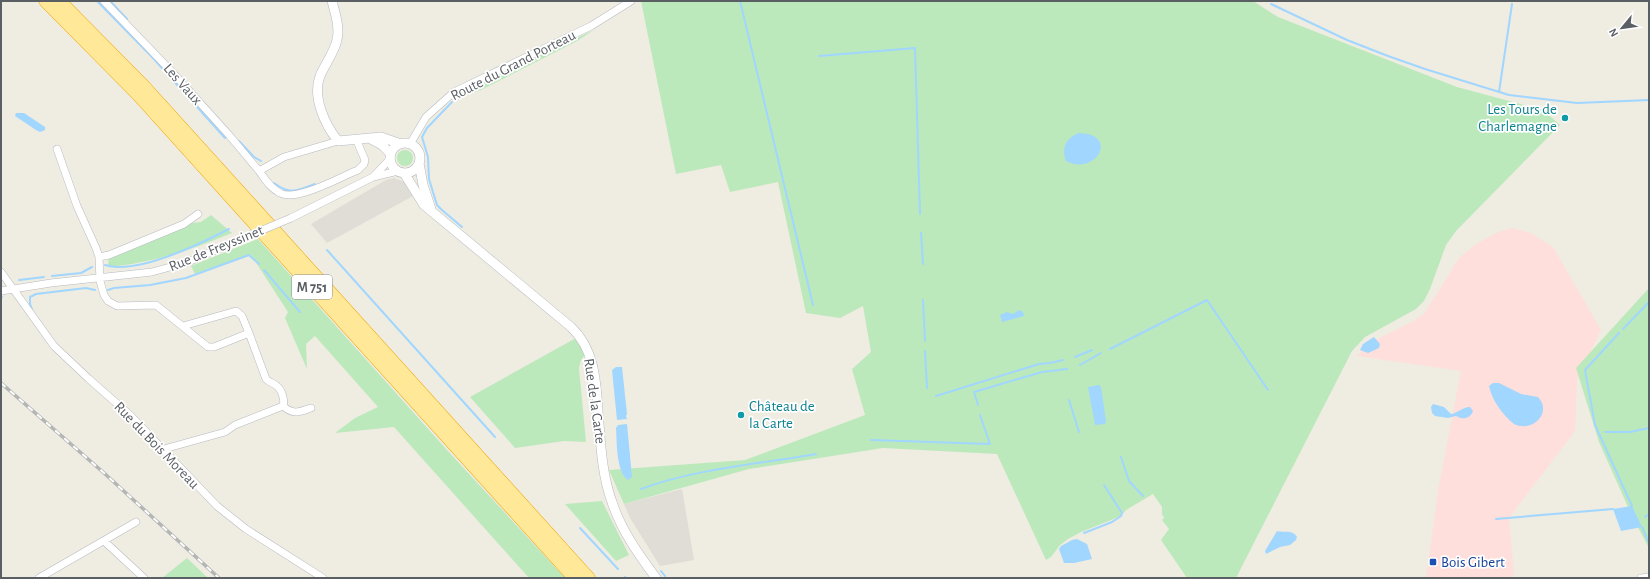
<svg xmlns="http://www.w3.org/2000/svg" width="1650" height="579" viewBox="0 0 1650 579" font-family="'Alegreya Sans',sans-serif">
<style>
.industrial{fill:#dfddd6}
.medical{fill:#fedfdc}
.green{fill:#bce9bb}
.water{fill:#a1d6ff}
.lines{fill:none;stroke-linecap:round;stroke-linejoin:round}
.stream{stroke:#a1d6ff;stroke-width:2}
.minor-casing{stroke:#b7bac0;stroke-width:8}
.tertiary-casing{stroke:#b7bac0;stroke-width:10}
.trunk-casing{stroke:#f0a400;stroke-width:13}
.minor{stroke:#fff;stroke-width:7}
.tertiary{stroke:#fff;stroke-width:9}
.trunk{stroke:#ffe897;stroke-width:12}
.rail-casing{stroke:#b4b5b5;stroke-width:3.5}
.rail{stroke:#fff;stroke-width:2;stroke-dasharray:6;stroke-linecap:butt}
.minor-bridge-casing{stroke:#b7bac0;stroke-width:8;stroke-linecap:butt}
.minor-bridge{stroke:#fff;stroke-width:7}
.culture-dot{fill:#0f9aa8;stroke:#fff;stroke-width:1.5}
.transit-dot{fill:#1a4fb4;stroke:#fff;stroke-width:1.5}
.labels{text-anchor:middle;stroke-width:3.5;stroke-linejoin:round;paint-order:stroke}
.shield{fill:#fff;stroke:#8c8f92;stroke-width:1}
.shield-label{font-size:14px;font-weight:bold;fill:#5a5f64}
.street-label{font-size:15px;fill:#5a5f64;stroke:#fff}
.culture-label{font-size:15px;fill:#0d838f;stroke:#fff;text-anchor:end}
.transit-label{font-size:15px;fill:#164399;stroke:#fff;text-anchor:start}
</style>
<rect width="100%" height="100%" fill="#efece2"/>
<path class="industrial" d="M 394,178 L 405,182 L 413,196 L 327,243 L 311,224 L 386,180 Z
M 682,489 L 694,560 L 660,566 L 630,518 L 624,504 Z"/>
<path class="medical" d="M 1512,228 L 1531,233 L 1553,247 L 1601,330 L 1577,380 L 1575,431 L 1509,518 L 1514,576 L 1499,578 L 1426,578 L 1439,485 L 1461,371 L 1357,356 L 1368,344 L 1415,320 L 1424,314 L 1459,258 L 1476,244 L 1496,233 Z"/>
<path class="green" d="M 641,1 L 1253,1 L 1278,17 L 1457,87 L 1543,110 L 1560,125 L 1456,231 L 1446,245 L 1430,289 L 1424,301 L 1416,309 L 1365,337 L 1352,351 L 1236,578 L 1187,578 L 1161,540 L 1169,529 L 1162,520 L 1164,518 L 1162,514 L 1162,507 L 1153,494 L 1126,510 L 1121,516 L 1081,532 L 1068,539 L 1060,545 L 1051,557 L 1046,560 L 997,454 L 883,448 L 749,469 L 624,504 L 609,470 L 745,460 L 865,415 L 852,369 L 871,352 L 863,306 L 840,318 L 806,313 L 778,182 L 730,192 L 721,165 L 676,174 Z
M 594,30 L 577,41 L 483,89 L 464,96 L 461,91 Z
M397 158a8 8 0 1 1 16 0a8 8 0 1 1-16 0Z
M 211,215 L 232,233 C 191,250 152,263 108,267 L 109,255 L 184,224 L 201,222 Z
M 258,239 L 447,450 L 565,578 L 529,578 L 394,427 L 335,433 L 355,418 L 378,407 L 315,336 L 306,344 L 307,369 L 285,318 L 288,312 L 251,255 L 195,274 L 191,266 Z
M 1649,288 L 1649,548 L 1633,518 L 1599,442 L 1576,368 Z
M 576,338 L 585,355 L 581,360 L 579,368 L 586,442 L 564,441 L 515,448 L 470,397 Z
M 602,501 L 629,555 L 616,561 L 565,504 Z
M 187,558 L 208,578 L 162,578 Z"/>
<path class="water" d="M 16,113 L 24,113 L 45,127 L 45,130 L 40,132 L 36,130 L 15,116 Z
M 1079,133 C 1120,134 1096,177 1066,161 C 1061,148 1066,138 1079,133 Z
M 1019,310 L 1023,312 L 1024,316 L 1002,322 L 1000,315 L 1007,312 L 1013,314 Z
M 1374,337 L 1380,344 L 1379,348 L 1368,353 L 1360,350 L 1363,344 Z
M 616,367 L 622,367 L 627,414 L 626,416 L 627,419 L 617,420 L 612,370 Z
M 1493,383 L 1499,383 L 1521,394 L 1538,397 C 1553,413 1532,433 1514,424 C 1503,415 1492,401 1489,386 Z
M 1099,385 L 1101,387 L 1106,421 L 1105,424 L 1095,425 L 1088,387 Z
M 1433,404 L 1444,407 L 1451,414 C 1458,413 1462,407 1470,407 L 1473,411 C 1470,419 1463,420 1456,416 L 1448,418 L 1435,416 L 1432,413 L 1431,407 Z
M 627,424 L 632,477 L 628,480 C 616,472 617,442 616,428 L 618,425 Z
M 1632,506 L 1642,527 L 1621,531 L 1613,509 Z
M 1277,531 C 1285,533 1292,529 1297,537 L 1296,540 L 1290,545 L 1280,547 L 1266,554 L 1265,551 Z
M 1077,539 L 1087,544 L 1092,559 L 1074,563 L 1064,563 L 1059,549 L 1061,546 L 1072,540 Z"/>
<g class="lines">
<path class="stream" d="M 97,1 L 153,58 L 225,138
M 110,1 L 127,19
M 740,1 L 813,305
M 1271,4 L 1347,40 L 1388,56 L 1425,69 L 1509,95 L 1577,103 L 1649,100
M 819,56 L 915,48 L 920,214
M 1499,92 L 1512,4
M 452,102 L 427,128 L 422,137 L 428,157 L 429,179 L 437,205 L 442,210 L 462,227
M 239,141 L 254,157 L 261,161
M 274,183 C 290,195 297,191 315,184
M 921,233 L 923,264
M 327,250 L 495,437
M 105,265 C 137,275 200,244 229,229
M 264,270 L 300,312
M 52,276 L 81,273 L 92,267
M 19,280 L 44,277
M 108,290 L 114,288 L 150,285 L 186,278 L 249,255 L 259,264
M 1,297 L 2,297
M 923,300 L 925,341
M 32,309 L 30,304 L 30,297 L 36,294 L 86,288 L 95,290
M 1623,329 L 1649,302
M 1619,333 L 1585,370 L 1595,425 L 1632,506
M 1110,349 L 1207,300 L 1268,390
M 925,351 L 927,388
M 1075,357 L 1092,350
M 1080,365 L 1101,353
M 936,396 L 1039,364 L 1050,363 L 1063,360
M 1069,400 L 1079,432
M 978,405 L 974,392 L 1042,372 L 1067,369
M 1605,432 L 1630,432 L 1649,428
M 871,440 L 990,444 L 980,415
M 1121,457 L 1129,481 L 1143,496
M 641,489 C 694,469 759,464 816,454
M 1645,517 L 1649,514
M 1496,519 L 1613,509
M 1642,527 L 1649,543
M 580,528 L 618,569
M 1084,533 L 1112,522 L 1121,516 L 1122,513 L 1104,485
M 661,571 L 665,576
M 625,577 L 626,578"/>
<g class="minor-casing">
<path id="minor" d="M 104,1 L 173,73 L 229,135 L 259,171
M 338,141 L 284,157 L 259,171 C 265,179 270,188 280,193 C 297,202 340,177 358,170 L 364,164 L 365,160 L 356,139
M 410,144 L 426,117 L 454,92 L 591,26 L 631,1
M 57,149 L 77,206 L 96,248 L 99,257 L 100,281 L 104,295 L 108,301 L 117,306 L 156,305 L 208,347 L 214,347 L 249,333 L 242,316 L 236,311 L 183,326
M 373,177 L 391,158
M 291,218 L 373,177 L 398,171
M 99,257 L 109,255 L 184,224 L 198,214
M 1,272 L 54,346 L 89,379 L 131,416 L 217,506 L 246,529 L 323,578
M 1,291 L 51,283 L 152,272 L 188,262 L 241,239
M 283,406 C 293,415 299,412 311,408
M 164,449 L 225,432 L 235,425 L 283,406 C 285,401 282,391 278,387 C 274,383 270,383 266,379 L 249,333
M 104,541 L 144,578
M 39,578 L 136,522
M 1641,578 L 1649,577"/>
</g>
<g class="tertiary-casing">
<path id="tertiary" d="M 332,1 C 335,13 340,27 337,40 C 334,53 325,64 320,76 C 312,97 325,125 338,141 L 381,137 L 401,144
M 371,139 L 382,145 L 391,154
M390 158a15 15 0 1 1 30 0a15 15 0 1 1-30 0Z
M 419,163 L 423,185 L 431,209
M 404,173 L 424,205 L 571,327 C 598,352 596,391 599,424 C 601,450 603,478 612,502 C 621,530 639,555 656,578"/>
</g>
<g class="trunk-casing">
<path id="trunk" d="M 45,1 L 138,95 L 574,578
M 60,1 L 145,87 L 589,578"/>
</g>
<use href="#minor" class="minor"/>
<use href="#tertiary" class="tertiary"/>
<use href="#trunk" class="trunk"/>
<g class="rail-casing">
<path id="rail" d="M 1,383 L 104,473 L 219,578"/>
</g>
<use href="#rail" class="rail"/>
<g class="minor-bridge-casing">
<path id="minor-bridge" d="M 241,239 L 291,218"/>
</g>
<use href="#minor-bridge" class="minor-bridge"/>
</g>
<g class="culture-dot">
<circle cx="1565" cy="118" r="4"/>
<circle cx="741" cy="415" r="4"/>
</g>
<rect class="transit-dot" x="1429" y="558" width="8" height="8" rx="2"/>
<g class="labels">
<rect class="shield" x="292" y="275" width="40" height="24" rx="3"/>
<g class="shield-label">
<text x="312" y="292">M 751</text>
</g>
<g class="street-label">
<text transform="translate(513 65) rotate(-27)" y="5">Route du Grand Porteau</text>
<text transform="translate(183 84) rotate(48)" y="5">Les Vaux</text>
<text transform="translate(216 248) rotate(-22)" y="5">Rue de Freyssinet</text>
<text transform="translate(595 401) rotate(82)" y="5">Rue de la Carte</text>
<text transform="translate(157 445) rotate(46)" y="5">Rue du Bois Moreau</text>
</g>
<g class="culture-label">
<text x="1557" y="114">Les Tours de<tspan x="1557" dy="17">Charlemagne</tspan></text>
<text x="749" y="411" text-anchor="start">Château de<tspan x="749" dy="17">la Carte</tspan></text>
</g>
<g class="transit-label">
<text x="1441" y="567">Bois Gibert</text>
</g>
</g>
<rect width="1650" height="579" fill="none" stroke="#5a5f64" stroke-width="4"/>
<g transform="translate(1622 28) rotate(241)" stroke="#ffffff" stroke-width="3" paint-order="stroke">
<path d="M0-3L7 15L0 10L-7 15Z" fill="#5a5f64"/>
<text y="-6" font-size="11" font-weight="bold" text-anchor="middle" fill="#5a5f64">N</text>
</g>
</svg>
